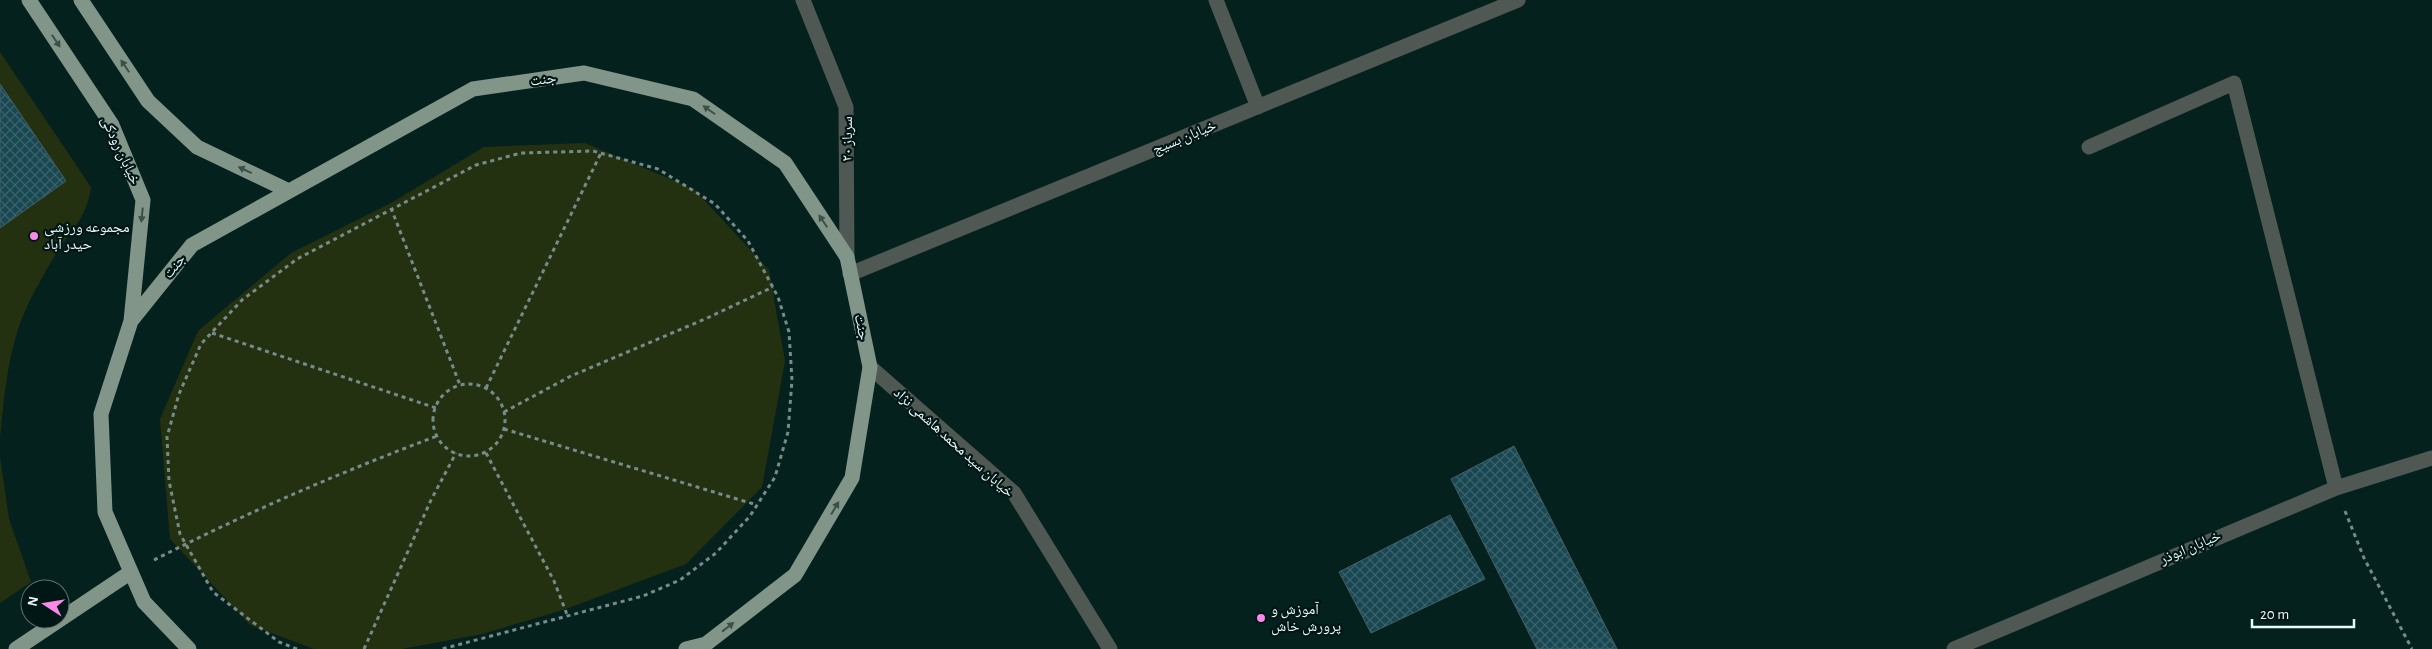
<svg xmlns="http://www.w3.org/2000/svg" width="2432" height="649" viewBox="0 0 2432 649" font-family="'Alegreya Sans','Noto Naskh Arabic',sans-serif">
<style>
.green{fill:#243111}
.building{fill:url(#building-cross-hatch);stroke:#455f66}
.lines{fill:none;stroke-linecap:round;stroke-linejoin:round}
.path{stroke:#768c8a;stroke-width:3;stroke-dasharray:4 4;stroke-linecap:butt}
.minor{stroke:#4f5852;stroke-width:15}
.major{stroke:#829589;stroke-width:15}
.oneway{fill:#3a5049}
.poi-dot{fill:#f888ea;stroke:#001715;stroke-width:2}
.labels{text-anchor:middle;stroke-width:4.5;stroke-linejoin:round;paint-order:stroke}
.street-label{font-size:15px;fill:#e8f8f6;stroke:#001715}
.poi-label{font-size:15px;fill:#e8f8f6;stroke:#001715;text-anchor:start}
</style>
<defs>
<pattern id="building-cross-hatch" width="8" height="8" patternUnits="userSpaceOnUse" patternTransform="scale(1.25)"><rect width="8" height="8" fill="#194752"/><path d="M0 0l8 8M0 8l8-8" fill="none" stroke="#3a626c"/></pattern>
</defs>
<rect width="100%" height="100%" fill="#05211e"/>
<path class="green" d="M 0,52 L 91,187 C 86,221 70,230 54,257 C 44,274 33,293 25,311 C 8,350 4,397 0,439 Z
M 585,143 L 694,189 L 769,270 L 785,361 L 762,487 L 686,564 L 563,610 L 482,634 L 402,649 L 314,649 L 250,625 L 170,539 L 160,419 L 198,331 L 291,253 L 391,203 L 484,147 Z
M 0,457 L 9,519 L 31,582 L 0,603 Z"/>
<path class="building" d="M 0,84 L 66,181 L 0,228 Z
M 1514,446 L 1617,649 L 1537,649 L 1451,479 Z
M 1450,515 L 1485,579 L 1371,633 L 1339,572 Z"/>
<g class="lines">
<path class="path" d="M 391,208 L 460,385
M 212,333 L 436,408
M433 420a36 36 0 1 1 72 0a36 36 0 1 1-72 0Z
M 486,388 L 601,153
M 504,412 L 571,376 L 705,319 L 773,287
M 504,429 L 757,505
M 486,453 L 554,581 L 568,617
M 2345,511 L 2364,558 L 2412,649
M 154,560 C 246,513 341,472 437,436
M 297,649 L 279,642 L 213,592 L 180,534 L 169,481 L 167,437 L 179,394 L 201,344 L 242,300 L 297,259 L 476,165 L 521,153 L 593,151 L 658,169 L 715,204 L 748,241 L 778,297 L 789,332 L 792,380 L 788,432 L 775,477 L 750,516 L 716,553 L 680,580 L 643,596 L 442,649
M 364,649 L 431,500 L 456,453"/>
<path class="minor" d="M 803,0 L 846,107 L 847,257
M 1216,0 L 1258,107
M 2089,147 L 2234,83 L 2336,488
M 850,274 L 1518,0
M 870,367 L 1014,493 L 1110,649
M 1954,649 L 2336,488 L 2432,458"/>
<path class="major" d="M 29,0 L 112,125 L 143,200 L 131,321
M 81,0 L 148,101 L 197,147 L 289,191
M 16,649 L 131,572
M 189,649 L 144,602 L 105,512 L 101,414 L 131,321 L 192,245 L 473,89 L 584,73 L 693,99 L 785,163 L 847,257 L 870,367 L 852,478 L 795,575 L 706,644 L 686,649"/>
</g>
<defs><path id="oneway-solid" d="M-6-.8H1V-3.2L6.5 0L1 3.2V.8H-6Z" transform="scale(1.25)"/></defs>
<g class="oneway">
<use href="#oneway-solid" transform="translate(56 41) rotate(56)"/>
<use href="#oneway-solid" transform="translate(125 66) rotate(-124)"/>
<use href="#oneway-solid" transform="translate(709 110) rotate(-145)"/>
<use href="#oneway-solid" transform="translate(245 170) rotate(-155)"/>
<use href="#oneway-solid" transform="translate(142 215) rotate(96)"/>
<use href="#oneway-solid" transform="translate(823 221) rotate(-124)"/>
<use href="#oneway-solid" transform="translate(835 508) rotate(-59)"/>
<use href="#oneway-solid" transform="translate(728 627) rotate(-38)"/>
</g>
<g class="poi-dot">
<circle cx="34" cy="236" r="5"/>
<circle cx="1261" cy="618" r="5"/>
</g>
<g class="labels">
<g class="street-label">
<text transform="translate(543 79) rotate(-8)" y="5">جنت</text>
<text transform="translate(1184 137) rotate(-22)" y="5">خیابان بسیج</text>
<text transform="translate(847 139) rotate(-90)" y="5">سرباز ۲۰</text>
<text transform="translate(121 150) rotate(65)" y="5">خیابان رودکی</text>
<text transform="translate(174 266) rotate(-51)" y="5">جنت</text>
<text transform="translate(862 327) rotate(78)" y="5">جنت</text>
<text transform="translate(954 442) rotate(42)" y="5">خیابان سید محمد هاشمی نژاد</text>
<text transform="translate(2190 547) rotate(-23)" y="5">خیابان ابوذر</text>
</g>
<g class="poi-label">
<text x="44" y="232">مجموعه ورزشی<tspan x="44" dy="17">حیدر آباد</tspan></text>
<text x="1271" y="614">آموزش و<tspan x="1271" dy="17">پرورش خاش</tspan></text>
</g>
</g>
<g transform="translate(45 604) rotate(282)"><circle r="24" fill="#001715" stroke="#5d716f"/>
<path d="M0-4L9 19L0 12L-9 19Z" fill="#f888ea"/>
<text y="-8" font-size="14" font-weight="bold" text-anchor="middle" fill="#e8f8f6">N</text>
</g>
<path d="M2252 619v8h102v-8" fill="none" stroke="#e8f8f6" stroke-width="2.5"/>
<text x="2260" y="619" font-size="15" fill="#e8f8f6" stroke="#001715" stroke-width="4" paint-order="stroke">20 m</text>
</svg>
